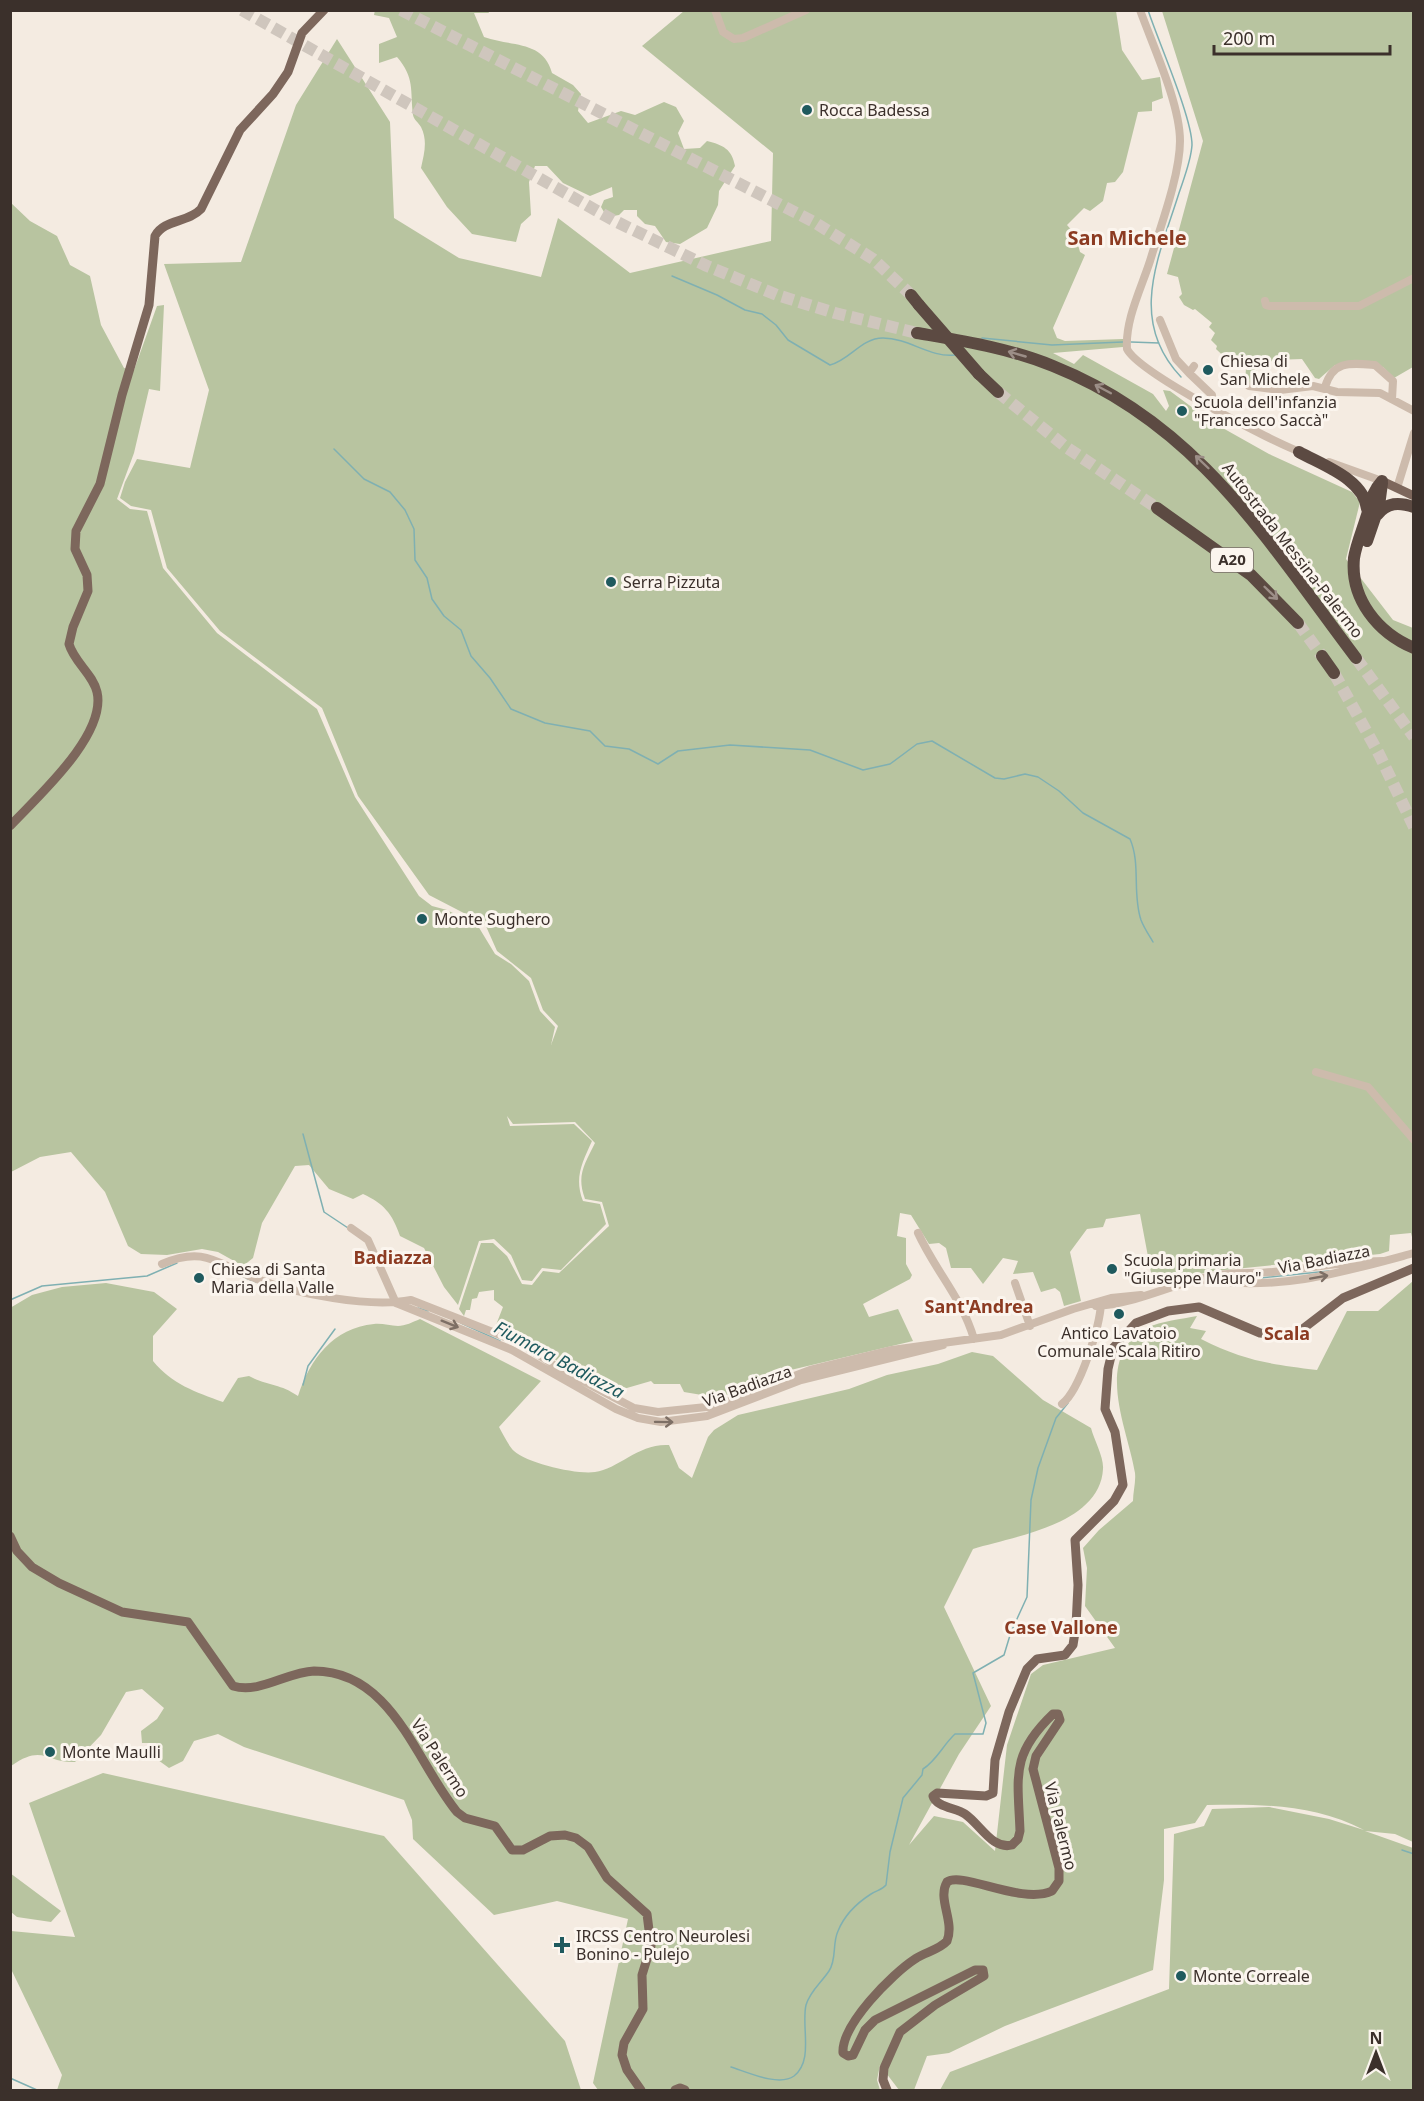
<svg xmlns="http://www.w3.org/2000/svg" width="1424" height="2101" viewBox="0 0 1424 2101" font-family="'Noto Sans',sans-serif">
<style>
.green{fill:#b8c4a0}
.lines{fill:none;stroke-linecap:round;stroke-linejoin:round}
.stream{stroke:#7fb0b2;stroke-width:1.5}
.highway-tunnel{stroke:#cfc6bd;stroke-width:12;stroke-dasharray:12 6;stroke-linecap:butt}
.minor{stroke:#cdbbac;stroke-width:8}
.major{stroke:#7d675c;stroke-width:9}
.highway{stroke:#5c4a42;stroke-width:12}
.highway-bridge{stroke:#5c4a42;stroke-width:12}
.oneway{stroke:#9c8e87}
.oneway2{stroke:#7d6f65}
.poi-dot{fill:#1f5a5e;stroke:#fbf5ee;stroke-width:2}
.labels{text-anchor:middle;stroke-width:6;stroke-linejoin:round;paint-order:stroke}
.shield{fill:#fbf5ee;stroke:#756b66;stroke-width:1.5}
.shield-label{font-size:15px;font-weight:bold;fill:#3b302b}
.poi-label{font-size:16px;fill:#3b302b;stroke:#fbf5ee;text-anchor:start}
.street-label{font-size:16px;fill:#3b302b;stroke:#fbf5ee}
.neighbourhood-label{font-size:18px;font-weight:bold;fill:#8c3b22;stroke:#fbf5ee}
.water-label{font-size:18px;font-style:italic;fill:#1f5a5e;stroke:#fbf5ee}
.quarter-label{font-size:20px;font-weight:bold;fill:#8c3b22;stroke:#fbf5ee}
</style>
<rect width="100%" height="100%" fill="#f4ebe1"/>
<path class="green" d="M 375,10 L 488,11 L 489,13 L 474,13 L 484,37 C 512,47 543,40 552,73 L 573,85 L 581,94 L 578,111 L 588,123 L 621,111 L 635,115 L 664,102 L 676,107 L 684,121 L 678,133 L 684,149 L 700,148 L 707,141 C 723,145 732,149 735,166 L 719,191 L 718,205 L 707,228 L 680,244 L 666,242 L 655,226 L 645,224 L 637,216 L 637,210 L 624,210 L 619,215 L 607,217 L 601,207 L 604,200 L 613,197 L 612,187 L 590,196 L 563,183 L 547,166 L 535,166 L 529,182 L 531,215 L 521,224 L 516,242 L 472,234 L 447,207 L 421,168 C 424,154 428,141 421,127 C 418,122 414,120 413,115 C 410,90 415,78 397,57 L 379,63 L 379,44 L 397,37 L 389,18 L 374,15 Z
M 684,11 L 1116,11 L 1122,50 L 1142,80 L 1160,77 L 1163,98 L 1152,102 L 1152,111 L 1138,112 L 1123,172 L 1115,182 L 1107,183 L 1103,201 L 1090,211 L 1084,208 L 1067,225 L 1075,234 L 1080,252 L 1085,255 L 1053,328 L 1057,338 L 1065,341 L 1123,339 L 1123,347 L 1053,353 L 1074,364 L 1083,355 L 1153,394 L 1166,411 L 1169,406 L 1163,390 L 1170,391 L 1212,422 L 1269,454 L 1352,492 L 1360,502 L 1346,559 L 1393,620 L 1413,628 L 1413,1241 L 1411,1233 L 1390,1235 L 1389,1251 L 1380,1254 L 1215,1271 L 1153,1283 L 1140,1214 L 1106,1219 L 1103,1227 L 1087,1229 L 1070,1252 L 1081,1301 L 1064,1306 L 1060,1292 L 1055,1288 L 1041,1292 L 1033,1272 L 1013,1274 L 1018,1261 L 1003,1258 L 983,1284 L 971,1268 L 951,1268 L 946,1248 L 939,1243 L 929,1244 L 911,1215 L 900,1213 L 897,1236 L 906,1238 L 906,1264 L 912,1275 L 910,1279 L 863,1304 L 869,1317 L 898,1309 L 913,1341 L 778,1373 L 720,1398 L 684,1392 L 680,1384 L 654,1384 L 651,1381 L 613,1392 L 571,1371 L 524,1337 L 496,1325 L 503,1307 L 494,1300 L 494,1290 L 479,1292 L 477,1298 L 472,1299 L 470,1310 L 466,1310 L 464,1316 L 459,1309 L 481,1243 L 493,1243 L 507,1256 L 522,1284 L 532,1285 L 543,1271 L 559,1273 L 609,1226 L 602,1202 L 585,1199 C 576,1175 585,1164 595,1143 L 575,1122 L 513,1124 L 507,1116 L 510,1126 L 574,1124 L 592,1141 C 582,1163 574,1178 583,1201 L 600,1204 L 606,1224 L 561,1270 L 542,1268 L 532,1281 L 522,1280 L 511,1255 L 494,1239 L 479,1241 L 458,1305 L 444,1287 L 424,1248 L 400,1236 C 392,1213 384,1204 363,1194 L 353,1199 L 329,1189 L 309,1165 L 295,1166 L 262,1223 L 253,1258 L 243,1266 L 218,1252 L 202,1249 L 167,1255 L 141,1254 L 128,1246 L 105,1192 L 71,1152 L 40,1157 L 11,1172 L 10,202 L 30,221 L 57,236 L 70,265 L 90,276 L 101,325 L 124,368 L 134,370 L 157,306 L 164,305 L 160,391 L 149,389 L 134,453 L 117,499 L 130,509 L 147,511 L 163,568 L 217,633 L 317,709 L 355,797 L 419,896 L 432,906 L 447,910 L 478,926 L 495,954 L 511,964 L 529,981 L 540,1011 L 555,1027 L 551,1045 L 558,1026 L 543,1010 L 531,978 L 497,951 L 485,924 L 429,895 L 358,796 L 322,708 L 220,631 L 167,568 L 151,510 L 131,506 L 120,498 L 125,482 L 137,459 L 190,468 L 209,390 L 164,264 L 241,262 L 296,105 L 337,39 L 390,122 L 394,218 L 459,258 L 541,277 L 558,218 L 630,273 L 771,241 L 773,153 L 642,46 Z
M 1162,11 L 1413,11 L 1413,367 L 1394,378 L 1383,367 L 1335,365 L 1319,379 L 1315,378 L 1302,359 L 1274,360 L 1257,369 L 1253,384 L 1245,384 L 1246,368 L 1233,365 L 1216,349 L 1217,346 L 1211,340 L 1215,333 L 1209,327 L 1212,323 L 1195,309 L 1193,310 L 1184,305 L 1179,297 L 1182,294 L 1178,277 L 1167,274 L 1203,141 Z
M 1413,1281 L 1413,1842 L 1395,1834 L 1365,1831 L 1413,1848 L 1413,2090 L 940,2090 L 950,2072 L 1169,1989 L 1174,1834 L 1204,1826 L 1212,1809 L 1269,1807 L 1329,1819 L 1364,1830 C 1314,1804 1262,1804 1207,1805 L 1195,1823 L 1164,1829 L 1164,1880 L 1153,1970 L 1005,2026 L 949,2053 L 927,2056 L 914,2090 L 899,2090 L 880,2065 L 877,2080 L 880,2090 L 598,2090 L 593,2083 L 628,1919 L 557,1901 L 494,1915 L 413,1839 L 412,1820 L 404,1800 L 244,1747 L 218,1734 L 194,1741 L 183,1761 L 169,1768 L 158,1760 L 156,1743 L 142,1743 L 141,1731 L 157,1719 L 164,1708 L 142,1689 L 126,1692 L 101,1735 L 75,1762 C 46,1763 43,1743 11,1766 L 10,1308 L 32,1295 L 62,1287 L 106,1283 L 154,1292 L 177,1309 L 153,1336 L 153,1361 C 172,1384 195,1392 223,1402 L 238,1378 L 249,1376 C 267,1386 279,1383 298,1396 C 310,1359 333,1328 374,1324 C 382,1323 390,1326 398,1326 C 405,1326 413,1322 420,1319 L 541,1381 L 499,1427 C 503,1434 508,1445 514,1451 C 527,1463 577,1475 595,1472 C 618,1469 639,1443 669,1445 L 679,1468 L 692,1478 L 708,1437 L 714,1430 L 738,1415 L 849,1389 L 887,1375 L 938,1364 L 972,1352 L 993,1356 L 1043,1400 L 1091,1428 C 1094,1440 1104,1457 1103,1469 C 1100,1524 1016,1536 973,1549 L 944,1607 L 991,1706 L 959,1754 L 909,1845 L 934,1816 L 963,1822 L 995,1851 L 1007,1745 L 1031,1674 L 1043,1665 L 1115,1648 L 1085,1606 L 1087,1568 L 1083,1548 L 1099,1530 L 1133,1501 C 1133,1492 1136,1482 1135,1473 C 1128,1429 1092,1358 1147,1328 C 1161,1321 1182,1319 1197,1316 L 1190,1328 L 1206,1331 L 1201,1339 C 1245,1361 1269,1364 1317,1370 L 1347,1311 L 1378,1311 Z
M 103,1773 L 384,1836 L 565,2041 L 581,2090 L 57,2090 L 62,2075 L 11,1969 L 11,1931 L 75,1937 L 29,1803 Z
M 10,1873 L 61,1911 L 51,1922 L 17,1917 L 11,1912 Z"/>
<g class="lines">
<path class="stream" d="M 1148,10 C 1158,41 1192,117 1192,145 C 1191,161 1184,178 1179,193 C 1159,257 1127,320 1181,377
M 672,276 L 717,295 L 745,310 L 762,314 L 776,325 L 788,340 L 830,365 C 850,360 861,338 883,338 C 909,338 930,358 955,355
M 982,338 L 1052,345 L 1123,342
M 1131,342 L 1159,343
M 334,449 L 364,479 L 390,492 L 405,510 L 414,529 L 415,560 L 427,578 L 432,599 L 444,616 L 461,630 L 471,656 L 490,678 L 511,709 L 545,723 L 590,731 L 605,746 L 629,749 L 658,764 L 678,751 L 730,745 L 810,750 L 863,770 L 890,764 L 917,744 L 932,741 L 995,778 L 1004,779 L 1025,774 L 1038,777 L 1059,791 L 1083,813 L 1130,839 C 1141,864 1132,894 1141,920 C 1144,928 1149,935 1153,942
M 303,1134 L 324,1212 L 348,1228
M 243,1277 L 272,1288
M 1251,1279 L 1329,1271
M 10,1300 L 42,1286 L 147,1276 L 177,1263
M 418,1308 L 428,1311
M 461,1323 L 500,1341
M 303,1385 L 308,1366 L 335,1329
M 1402,1850 L 1414,1854
M 731,2067 C 747,2072 779,2087 794,2076 C 814,2060 801,2027 806,2005 C 810,1991 821,1983 829,1971 C 837,1959 832,1944 838,1931 C 844,1916 857,1903 871,1894 C 877,1890 882,1890 886,1885 L 890,1852 L 903,1798 L 922,1775 L 923,1769 C 937,1760 943,1745 955,1734 L 983,1734 L 986,1723 L 973,1673 L 1004,1655 L 1011,1632 L 1027,1597 L 1031,1500 L 1038,1468 L 1056,1418 L 1068,1403
M 10,2078 L 37,2090"/>
<path class="highway-tunnel" d="M 242,10 L 613,220 L 707,266 L 777,295 L 835,313 L 917,333
M 401,10 L 814,222 L 873,259 L 911,295
M 998,392 L 1066,447 L 1157,508
M 1298,623 L 1322,656
M 1356,658 L 1414,737
M 1334,673 L 1379,754 L 1414,827"/>
<path class="minor" d="M 715,10 L 723,32 L 734,39 L 743,38 L 806,10
M 1140,10 C 1153,46 1180,104 1180,141 C 1180,175 1160,228 1150,261 C 1141,289 1125,320 1127,349 C 1139,373 1274,443 1303,453
M 1265,301 L 1266,305 L 1270,306 L 1359,306 L 1414,278
M 1160,320 L 1176,359 L 1189,373
M 1194,366 L 1189,373 L 1212,395 L 1214,408
M 1249,386 L 1280,390 L 1313,386 L 1337,392 L 1380,393 L 1414,411
M 1325,387 C 1333,360 1351,363 1375,365 L 1393,381 L 1392,399
M 1329,462 L 1382,481
M 1397,488 L 1414,433
M 1316,1072 L 1368,1087 L 1414,1140
M 351,1228 L 368,1240 L 396,1303
M 918,1233 C 936,1272 962,1298 974,1339
M 162,1264 C 206,1245 218,1265 257,1279 C 297,1294 369,1308 411,1300 L 518,1342 L 562,1370 L 634,1408 L 658,1412 L 716,1406 L 810,1370 L 892,1350 L 1001,1335 L 1073,1309 L 1111,1298 L 1141,1295
M 1203,1280 C 1280,1291 1340,1273 1414,1253
M 1015,1283 L 1030,1326
M 396,1303 L 512,1350 L 616,1409 L 638,1418 L 661,1422 L 707,1416 L 801,1380 L 943,1345
M 1096,1306 C 1136,1304 1173,1283 1213,1276 C 1232,1272 1253,1274 1273,1272 C 1310,1268 1346,1261 1383,1261
M 1062,1404 C 1080,1390 1100,1326 1101,1303"/>
<path class="major" d="M 1382,481 L 1414,496
M 10,826 C 37,797 107,735 97,692 C 93,674 74,662 69,644 L 73,627 L 88,591 L 87,575 L 75,549 L 76,531 L 100,484 L 122,395 L 149,305 L 155,236 C 164,219 188,223 201,209 L 240,130 L 273,94 L 288,72 L 302,33 L 324,10
M 10,1536 L 17,1551 L 32,1567 L 59,1583 L 122,1612 L 188,1622 L 233,1686 C 260,1694 287,1672 314,1671 C 392,1671 416,1762 457,1812 L 465,1818 L 495,1826 L 512,1850 L 523,1850 L 550,1836 L 565,1835 L 576,1838 L 588,1847 L 607,1878 L 647,1914 L 651,1946 L 642,1975 L 643,2009 L 624,2043 L 622,2055 L 627,2070 L 641,2090
M 675,2090 L 680,2088 L 685,2090
M 887,2090 L 883,2080 L 884,2068 L 900,2032 L 935,2005 L 984,1976 L 983,1970 L 975,1970 L 875,2020 L 865,2030 L 853,2055 L 848,2056 L 843,2053 C 841,2025 892,1974 915,1959 C 925,1952 939,1950 947,1941 C 955,1921 937,1899 947,1882 C 962,1871 1022,1905 1052,1891 L 1059,1881 L 1059,1868 L 1033,1769 L 1036,1756 L 1060,1720 L 1058,1714 L 1053,1714 C 1010,1755 1018,1777 1020,1831 L 1018,1839 L 1012,1845 C 992,1850 980,1824 965,1814 C 956,1808 936,1807 933,1796 L 937,1793 L 986,1796 L 993,1793 L 995,1760 L 1009,1712 L 1027,1669 L 1037,1659 L 1065,1655 L 1073,1645 L 1076,1626 L 1078,1585 L 1075,1540 L 1114,1501 L 1123,1485 L 1115,1432 L 1105,1409 L 1108,1369 L 1113,1348 L 1136,1323 L 1168,1311 L 1199,1307 L 1260,1333 L 1288,1336 L 1300,1331 L 1343,1298 L 1414,1268"/>
<path class="highway" d="M 911,295 L 919,305
M 917,333 C 963,341 1009,348 1053,366 C 1198,424 1266,539 1356,658
M 979,374 L 998,392
M 1299,452 C 1322,465 1364,479 1367,509
M 1382,481 C 1371,493 1371,504 1366,518 C 1362,531 1356,545 1354,558 C 1350,599 1378,633 1414,648
M 1157,508 L 1251,575 L 1298,623
M 1377,515 C 1387,502 1399,502 1414,507
M 1367,541 L 1379,506 L 1382,483
M 1322,656 L 1334,673"/>
<path class="highway-bridge" d="M 919,305 L 979,374"/>
</g>
<defs><path id="oneway-shaft" d="M-6 0H5M1.5-3L5.5 0L1.5 3" fill="none" stroke-width="1.6" stroke-linecap="round" stroke-linejoin="round" transform="scale(1.5)"/></defs>
<g class="oneway">
<use href="#oneway-shaft" transform="translate(1017 354) rotate(-164)"/>
<use href="#oneway-shaft" transform="translate(1103 389) rotate(-152)"/>
<use href="#oneway-shaft" transform="translate(1202 462) rotate(-136)"/>
<use href="#oneway-shaft" transform="translate(1271 593) rotate(44)"/>
</g>
<g class="oneway2">
<use href="#oneway-shaft" transform="translate(1319 1277) rotate(-10)"/>
<use href="#oneway-shaft" transform="translate(450 1324) rotate(22)"/>
<use href="#oneway-shaft" transform="translate(664 1422) rotate(1)"/>
</g>
<g class="poi-dot">
<circle cx="807" cy="110" r="6"/>
<circle cx="1208" cy="370" r="6"/>
<circle cx="1182" cy="411" r="6"/>
<circle cx="611" cy="582" r="6"/>
<circle cx="422" cy="919" r="6"/>
<circle cx="1112" cy="1269" r="6"/>
<circle cx="199" cy="1278" r="6"/>
<circle cx="1119" cy="1314" r="6"/>
<circle cx="50" cy="1752" r="6"/>
<path d="M559 1936h6v6h6v6h-6v6h-6v-6h-6v-6h6z"/>
<circle cx="1181" cy="1976" r="6"/>
</g>
<g class="labels">
<rect class="shield" x="1211" y="548" width="42" height="24" rx="4.5"/>
<g class="shield-label">
<text x="1232" y="565">A20</text>
</g>
<g class="poi-label">
<text x="819" y="116">Rocca Badessa</text>
<text x="1220" y="367">Chiesa di<tspan x="1220" dy="18">San Michele</tspan></text>
<text x="1194" y="408">Scuola dell'infanzia<tspan x="1194" dy="18">"Francesco Saccà"</tspan></text>
<text x="623" y="588">Serra Pizzuta</text>
<text x="434" y="925">Monte Sughero</text>
<text x="1124" y="1266">Scuola primaria<tspan x="1124" dy="18">"Giuseppe Mauro"</tspan></text>
<text x="211" y="1275">Chiesa di Santa<tspan x="211" dy="18">Maria della Valle</tspan></text>
<text x="1119" y="1339" text-anchor="middle">Antico Lavatoio<tspan x="1119" dy="18">Comunale Scala Ritiro</tspan></text>
<text x="62" y="1758">Monte Maulli</text>
<text x="576" y="1942">IRCSS Centro Neurolesi<tspan x="576" dy="18">Bonino - Pulejo</tspan></text>
<text x="1193" y="1982">Monte Correale</text>
</g>
<g class="street-label">
<text transform="translate(1293 550) rotate(52)" y="6">Autostrada Messina-Palermo</text>
<text transform="translate(1324 1259) rotate(-11)" y="6">Via Badiazza</text>
<text transform="translate(747 1386) rotate(-20)" y="6">Via Badiazza</text>
<text transform="translate(440 1758) rotate(57)" y="6">Via Palermo</text>
<text transform="translate(1061 1826) rotate(76)" y="6">Via Palermo</text>
</g>
<g class="neighbourhood-label">
<text x="393" y="1264">Badiazza</text>
<text x="979" y="1313">Sant'Andrea</text>
<text x="1287" y="1340">Scala</text>
<text x="1061" y="1634">Case Vallone</text>
</g>
<g class="water-label">
<text transform="translate(559 1360) rotate(28)" y="6">Fiumara Badiazza</text>
</g>
<g class="quarter-label">
<text x="1127" y="245">San Michele</text>
</g>
</g>
<rect width="1424" height="2101" fill="none" stroke="#3b302b" stroke-width="24"/>
<g transform="translate(1376 2053)" stroke="#fbf5ee" stroke-width="4.5" paint-order="stroke">
<path d="M0-4.5L10 22L0 15L-10 22Z" fill="#3b302b"/>
<text y="-9" font-size="16" font-weight="bold" text-anchor="middle" fill="#3b302b">N</text>
</g>
<path d="M1214 45v9h176v-9" fill="none" stroke="#3b302b" stroke-width="3"/>
<text x="1223" y="45" font-size="18" fill="#3b302b" stroke="#fbf5ee" stroke-width="4.5" paint-order="stroke">200 m</text>
</svg>
